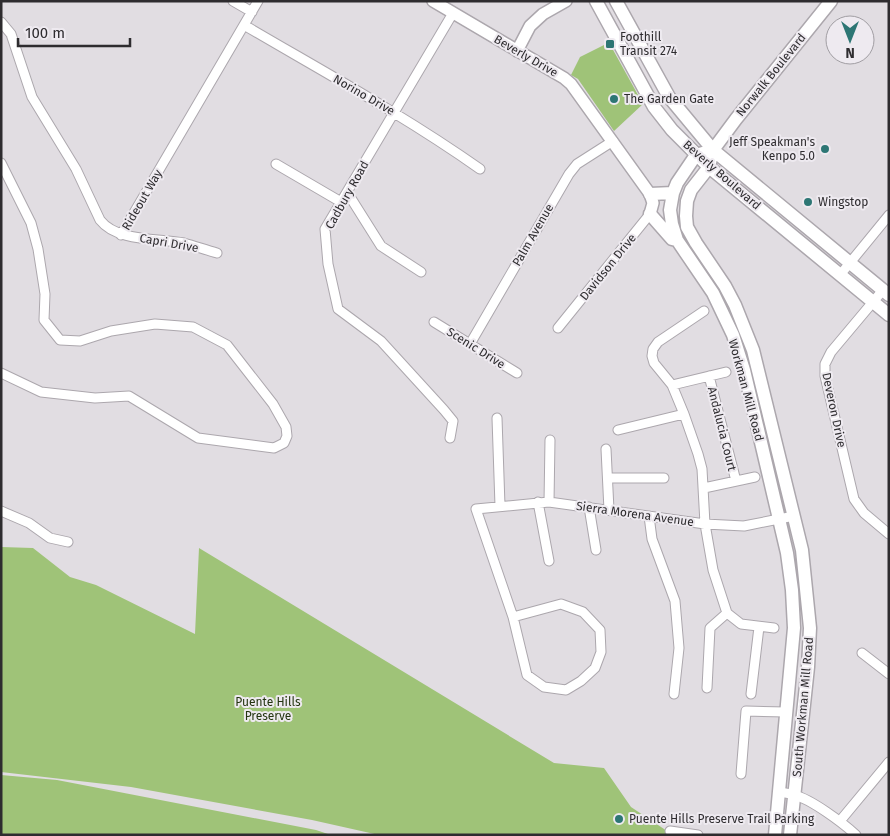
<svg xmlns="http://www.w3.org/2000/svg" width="890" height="836" viewBox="0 0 890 836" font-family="'Fira Sans',sans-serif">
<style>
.green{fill:#9fc378}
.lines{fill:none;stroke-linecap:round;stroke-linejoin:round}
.minor-casing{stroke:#aca7ad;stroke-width:11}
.tertiary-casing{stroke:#aca7ad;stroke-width:14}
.secondary-casing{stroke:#aca7ad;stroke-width:15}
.minor{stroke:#fff;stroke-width:9}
.tertiary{stroke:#fff;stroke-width:11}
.secondary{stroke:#fff;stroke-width:12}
.poi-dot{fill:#2d7674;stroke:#eeeaf0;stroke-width:2}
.labels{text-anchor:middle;stroke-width:4;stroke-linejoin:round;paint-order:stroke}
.poi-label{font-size:12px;fill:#2e2c2f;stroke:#eeeaf0;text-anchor:start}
.street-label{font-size:12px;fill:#2e2c2f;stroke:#eeeaf0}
.park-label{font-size:12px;fill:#243510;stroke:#eeeaf0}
</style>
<rect width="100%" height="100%" fill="#e1dde2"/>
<path class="green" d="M 606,44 L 609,49 L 612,48 L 643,104 L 614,131 L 578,79 L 571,75 L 580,57 Z
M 1,547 L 33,548 L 70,577 L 96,585 L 195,634 L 199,548 L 554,763 L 604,768 L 631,807 L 673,835 L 379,835 L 312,820 L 131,787 L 1,772 Z
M 1,775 L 57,780 L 316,830 L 331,835 L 1,835 Z"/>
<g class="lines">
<g class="minor-casing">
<path id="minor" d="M 233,1 L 252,12
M 1,22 L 11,34 L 32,97 L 76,169 L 100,220 C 117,242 158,238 184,243 C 195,246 206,250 217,253
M 244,25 C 324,72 405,116 480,169
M 1,163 L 31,223 L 38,249 L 45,294 L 44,320 L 60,340 L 80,341 L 111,331 L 155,324 L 193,327 L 227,345 L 273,404 L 286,427 L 287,436 L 284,443 L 274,448 L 198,438 L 129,396 L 95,398 L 41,392 L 1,373
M 276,164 L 341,202
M 347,192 L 381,246 L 421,272
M 121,235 L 258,1
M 840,275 L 889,215
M 883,290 L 831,352 L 825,364 L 825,376 L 854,499 L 864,513 L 889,534
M 704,311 L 658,342 L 653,349 L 652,356 L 654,363 L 672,385 L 684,414 L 698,454 L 702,469 L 705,524 L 713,570 L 727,613
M 434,322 L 517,373
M 558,328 L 650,214
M 470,344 L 569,174 L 577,164 L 613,141
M 709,376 L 736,481
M 672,385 L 726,372
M 497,418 L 500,506
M 618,430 L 684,414
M 450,438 L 453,421 L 444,410 L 381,341 L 338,309 L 328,264 L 325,229 L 453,13
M 606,449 L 609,510
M 608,478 L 664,478
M 704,488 L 755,477
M 538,502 L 549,561
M 549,502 L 550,440
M 589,507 L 596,550
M 1,511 L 29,523 L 50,538 L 68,542
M 649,516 L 652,539 L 675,601 L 679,648 L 674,694
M 727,613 L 741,624 L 774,628
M 513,617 L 561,604 L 583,612 L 600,630 L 601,652 L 595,668 L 581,681 L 566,690 L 544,687 L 527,675 L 513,617 L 476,509 L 549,502 L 705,524 L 744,526 L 794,516
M 862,653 L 889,674
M 707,688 L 710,628 L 727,613
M 751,694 L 759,627
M 741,774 L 746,711 L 786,712
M 779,792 C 784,793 789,793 794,795 C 811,799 843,823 856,835
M 840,821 L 889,762
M 670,831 L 698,835"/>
</g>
<g class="tertiary-casing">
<path id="tertiary" d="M 433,1 L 564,78 L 571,84 L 650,194 L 653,203 L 650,214
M 517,51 L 530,26 L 543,14 L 566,1"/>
</g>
<g class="secondary-casing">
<path id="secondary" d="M 596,1 L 654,107 L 672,130 L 709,167 L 889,315
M 616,1 L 669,97 L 713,150 L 889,295
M 713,150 L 696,155 L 677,183 L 673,193 L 670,210 L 672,224 L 677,240 L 713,293 L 733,335 L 744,370 L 787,553 L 792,590 L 794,628 L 775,835
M 650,194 L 673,193
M 650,214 L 672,239 L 676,240
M 790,835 L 808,667 L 810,628 L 802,550 L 753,350 L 735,305 L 725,286 L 696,243 L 687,227 L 686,216 L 687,201 L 691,190 L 709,167 L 713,150 L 736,119 L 831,1"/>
</g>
<use href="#minor" class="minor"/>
<use href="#tertiary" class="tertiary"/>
<use href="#secondary" class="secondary"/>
</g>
<g class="poi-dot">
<rect x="605" y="39" width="10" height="10" rx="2.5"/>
<circle cx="614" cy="99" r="5"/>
<circle cx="825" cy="149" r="5"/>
<circle cx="808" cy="202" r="5"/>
<circle cx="619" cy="819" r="5"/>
</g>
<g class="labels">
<g class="poi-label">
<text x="620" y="41">Foothill<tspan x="620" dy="14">Transit 274</tspan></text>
<text x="624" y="103">The Garden Gate</text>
<text x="815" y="146" text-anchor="end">Jeff Speakman's<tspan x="815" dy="14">Kenpo 5.0</tspan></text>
<text x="818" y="206">Wingstop</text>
<text x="629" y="823">Puente Hills Preserve Trail Parking</text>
</g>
<g class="street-label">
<text transform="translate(526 56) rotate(30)" y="4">Beverly Drive</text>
<text transform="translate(771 75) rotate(-51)" y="4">Norwalk Boulevard</text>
<text transform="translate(364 95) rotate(30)" y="4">Norino Drive</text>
<text transform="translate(722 175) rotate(41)" y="4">Beverly Boulevard</text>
<text transform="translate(347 195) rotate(-61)" y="4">Cadbury Road</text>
<text transform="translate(142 200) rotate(-60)" y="4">Rideout Way</text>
<text transform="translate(533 235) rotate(-60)" y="4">Palm Avenue</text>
<text transform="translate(169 243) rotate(10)" y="4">Capri Drive</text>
<text transform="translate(608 267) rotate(-51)" y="4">Davidson Drive</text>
<text transform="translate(476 348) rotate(32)" y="4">Scenic Drive</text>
<text transform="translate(746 390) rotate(75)" y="4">Workman Mill Road</text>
<text transform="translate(834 410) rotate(78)" y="4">Deveron Drive</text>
<text transform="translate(722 429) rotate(76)" y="4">Andalucia Court</text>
<text transform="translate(635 514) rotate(8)" y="4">Sierra Morena Avenue</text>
<text transform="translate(803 707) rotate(-85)" y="4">South Workman Mill Road</text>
</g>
<g class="park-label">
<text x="268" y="706">Puente Hills<tspan x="268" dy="14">Preserve</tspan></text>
</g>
</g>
<rect width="890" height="836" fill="none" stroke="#2e2c2f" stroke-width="5"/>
<g transform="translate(850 40) rotate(180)"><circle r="24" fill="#eeeaf0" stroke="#a19ea3"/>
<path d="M0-4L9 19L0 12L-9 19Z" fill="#2d7674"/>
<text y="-8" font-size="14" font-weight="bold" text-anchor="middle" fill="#2e2c2f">N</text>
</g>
<path d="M18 38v8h112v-8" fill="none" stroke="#2e2c2f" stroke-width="2.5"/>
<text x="25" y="38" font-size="15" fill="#2e2c2f" stroke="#eeeaf0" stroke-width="4" paint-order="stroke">100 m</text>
</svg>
